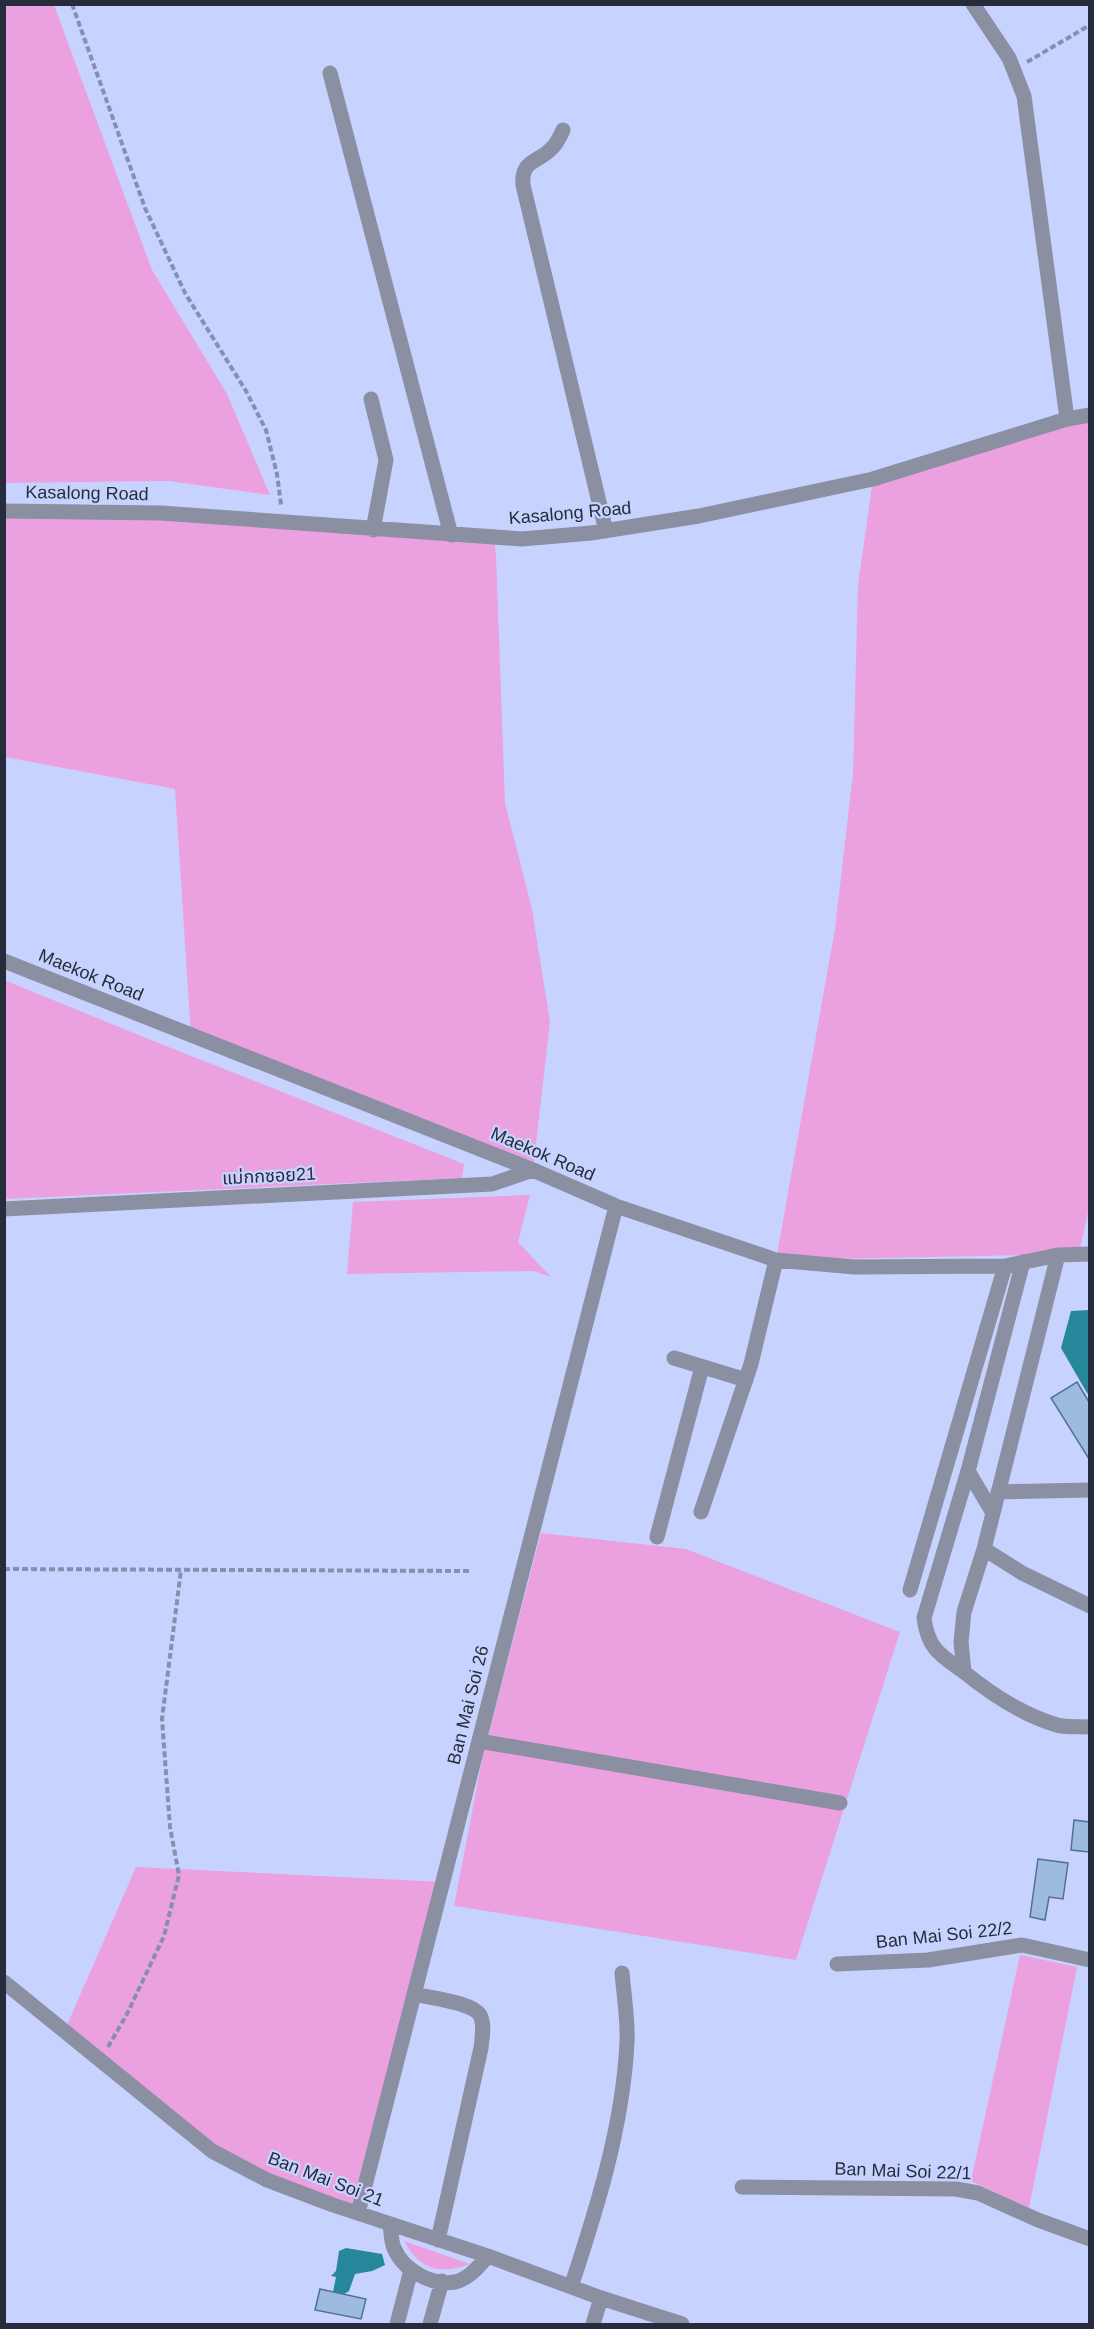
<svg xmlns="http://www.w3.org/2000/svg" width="1094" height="2329" viewBox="0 0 1094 2329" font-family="Arial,'Noto Sans Thai',sans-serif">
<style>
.green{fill:#eba1df}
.water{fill:#258799}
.building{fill:#9dbbdf;stroke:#547091;stroke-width:1.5}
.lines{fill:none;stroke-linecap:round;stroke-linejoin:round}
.path{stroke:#868faf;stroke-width:4;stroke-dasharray:6 3;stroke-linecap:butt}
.minor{stroke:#8a8fa1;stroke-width:15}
.labels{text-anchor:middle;stroke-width:4.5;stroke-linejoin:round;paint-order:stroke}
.street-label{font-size:18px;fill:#272c3c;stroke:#c7d3fe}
</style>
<rect width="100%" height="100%" fill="#c7d3fe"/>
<path class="green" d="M 4,5 L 54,5 L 152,270 L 227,394 L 270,495 L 168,481 L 5,483 Z
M 1089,415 L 1090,1203 L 1079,1254 L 776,1260 L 835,929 L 853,773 L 858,585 L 873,479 Z
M 4,511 L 494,538 L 496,555 L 505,803 L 532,909 L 550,1022 L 533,1170 L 191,1036 L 175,789 L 5,757 Z
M 4,980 L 151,1040 L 464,1164 L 462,1178 L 5,1199 Z
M 530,1195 L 518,1242 L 551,1277 L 533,1271 L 347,1274 L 353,1202 Z
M 541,1533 L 686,1549 L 900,1632 L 796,1960 L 454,1906 L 482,1760 Z
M 136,1867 L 443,1882 L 358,2213 L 224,2157 L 64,2032 Z
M 1020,1955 L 1077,1967 L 1029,2208 L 971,2181 Z
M 404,2241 L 470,2264 C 440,2275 420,2270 404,2241 Z"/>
<path class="water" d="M 1089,1310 L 1090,1310 L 1089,1394 L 1087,1393 L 1061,1348 L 1071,1311 Z
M 346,2248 L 382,2254 L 385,2265 L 372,2271 L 355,2274 L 349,2291 L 344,2294 L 333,2292 L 336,2277 L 331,2276 L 336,2271 L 339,2251 Z"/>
<path class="building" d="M 1077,1382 L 1089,1402 L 1089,1459 L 1051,1398 Z
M 1074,1820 L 1089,1822 L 1089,1852 L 1071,1850 Z
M 1038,1859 L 1068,1863 L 1063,1899 L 1049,1897 L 1045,1920 L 1030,1917 Z
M 320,2289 L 366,2299 L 361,2319 L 315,2310 Z"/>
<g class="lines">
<path class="path" d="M 72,4 L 145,208 L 185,293 L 246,391 L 266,430 L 277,474 L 281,505
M 1027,62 L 1090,25
M 4,1569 L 471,1571
M 108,2047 L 127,2014 L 164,1936 L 179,1875 L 170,1827 L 162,1719 L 181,1570"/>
<path class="minor" d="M 973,4 L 1009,58 L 1024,96 L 1067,419
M 330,73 L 451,535
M 563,130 C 560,137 556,145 550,150 C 536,163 521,161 523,185 L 606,531
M 371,399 L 386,460 L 373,530
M 4,511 L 161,513 L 522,539 L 591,533 L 699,516 L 873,479 L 1067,419 L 1090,415
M 4,961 L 533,1170 L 616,1206 L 776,1260 L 854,1267 L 1005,1266 L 1058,1255 L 1090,1254
M 4,1209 L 492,1184 L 533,1170
M 674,1358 L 746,1380
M 998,1492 L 1090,1490
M 701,1512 L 751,1364 L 776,1260
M 993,1513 L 968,1471 L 1023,1262
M 657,1537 L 702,1367
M 984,1549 L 1058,1255
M 910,1590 L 1005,1266
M 1090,1606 L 1022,1573 L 984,1549 L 964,1612 L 961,1642 L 964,1672 C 991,1694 1023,1715 1057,1725 C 1067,1728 1079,1726 1090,1727
M 964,1672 C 940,1655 928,1649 924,1618 L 968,1471
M 479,1741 L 840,1803
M 837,1964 L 928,1960 L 1022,1945 L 1090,1960
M 4,1982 L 212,2151 L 267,2180 L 333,2205 L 488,2256 L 601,2298 L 682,2324
M 414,1994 C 429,1998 472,2002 480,2015 C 485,2025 482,2037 481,2048 L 438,2240
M 742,2187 L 956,2189 L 978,2193 L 1038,2220 L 1090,2239
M 358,2213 L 616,1206
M 390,2224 C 391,2231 391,2241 394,2248 C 403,2270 431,2286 455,2282 C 469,2279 479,2266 488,2256
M 571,2287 C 597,2208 623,2126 627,2042 C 628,2019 624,1996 622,1973
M 397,2324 L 411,2270
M 430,2324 L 442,2281
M 593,2324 L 601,2298"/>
</g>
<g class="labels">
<g class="street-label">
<text transform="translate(87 493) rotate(1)" y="6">Kasalong Road</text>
<text transform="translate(570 513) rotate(-5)" y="6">Kasalong Road</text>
<text transform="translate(91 975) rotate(22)" y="6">Maekok Road</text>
<text transform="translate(543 1154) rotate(23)" y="6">Maekok Road</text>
<text transform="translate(269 1176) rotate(-3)" y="6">แม่กกซอย21</text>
<text transform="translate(468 1705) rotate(-76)" y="6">Ban Mai Soi 26</text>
<text transform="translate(944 1935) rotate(-6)" y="6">Ban Mai Soi 22/2</text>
<text transform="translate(903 2171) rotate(2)" y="6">Ban Mai Soi 22/1</text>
<text transform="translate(326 2179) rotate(21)" y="6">Ban Mai Soi 21</text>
</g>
</g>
<rect width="1094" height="2329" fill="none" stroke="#272c3c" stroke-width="12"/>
</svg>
